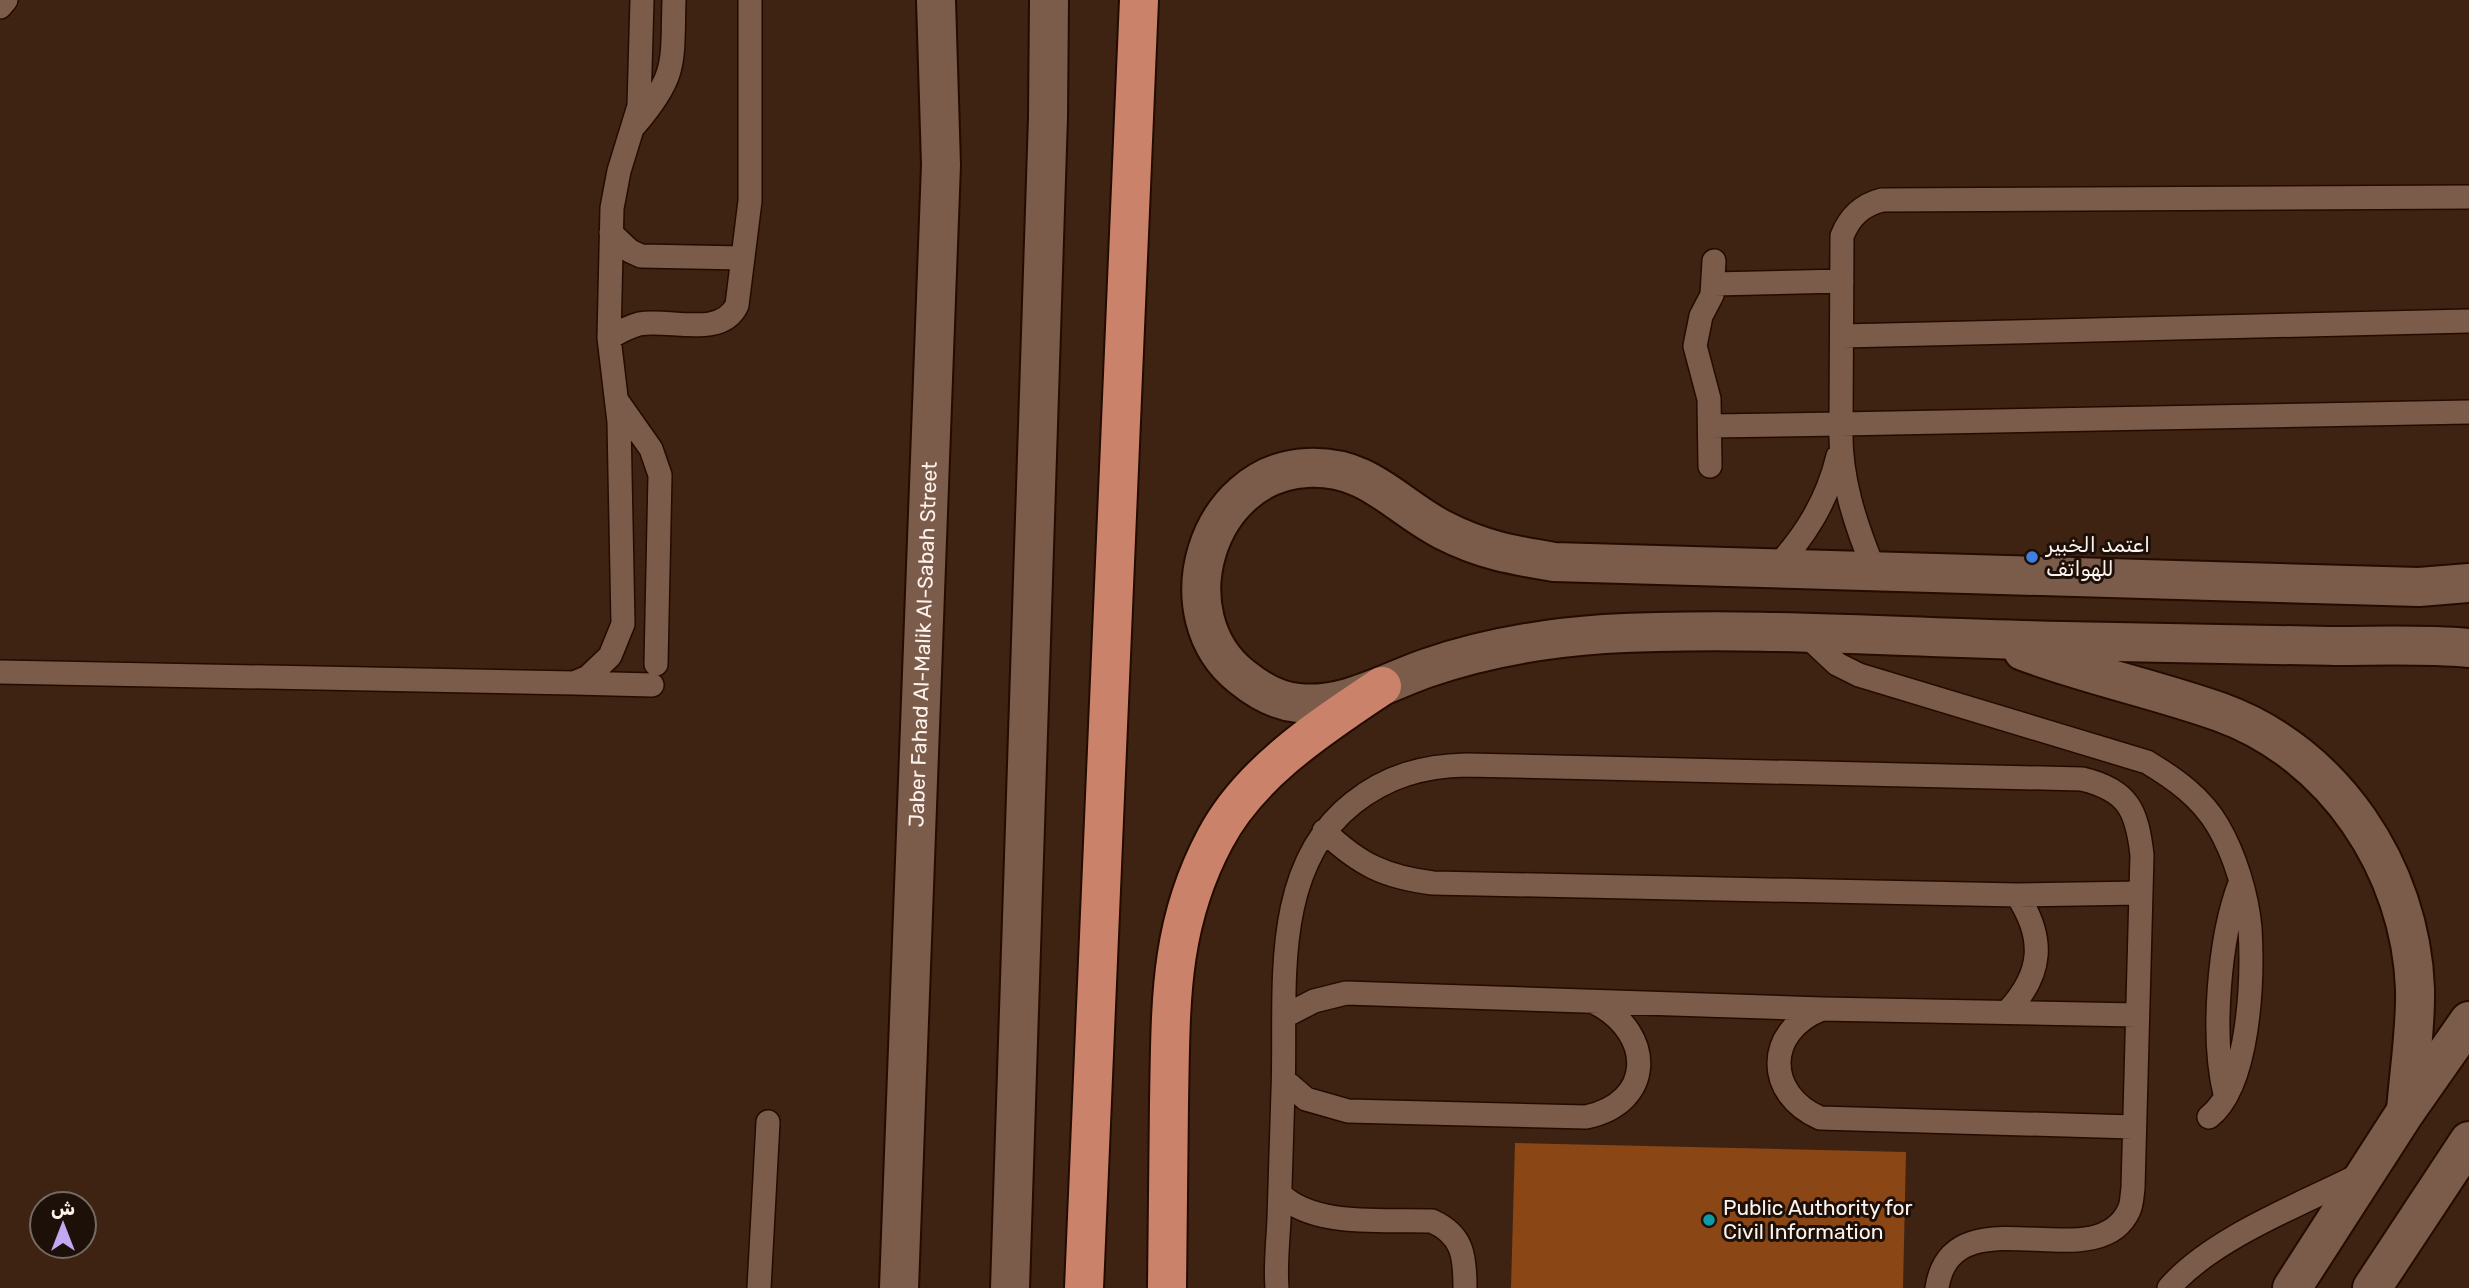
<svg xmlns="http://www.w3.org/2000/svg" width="2469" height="1288" viewBox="0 0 2469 1288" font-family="Rubik,Vazirmatn,sans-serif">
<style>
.building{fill:#8b4615}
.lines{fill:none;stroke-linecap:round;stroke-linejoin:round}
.service-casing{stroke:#230b00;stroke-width:26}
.minor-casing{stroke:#230b00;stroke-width:42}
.tertiary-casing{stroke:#230b00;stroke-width:42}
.motorway-casing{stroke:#230b00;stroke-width:42}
.service{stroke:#7b5b49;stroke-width:23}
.minor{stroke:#7b5b49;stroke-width:38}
.tertiary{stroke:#7b5b49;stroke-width:38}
.motorway{stroke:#cb826b;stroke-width:38}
.shop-dot{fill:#3f7fe0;stroke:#1c1009;stroke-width:2.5}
.culture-dot{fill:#0f9aa8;stroke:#1c1009;stroke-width:2.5}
.labels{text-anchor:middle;stroke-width:6;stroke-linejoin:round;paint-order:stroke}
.poi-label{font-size:21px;fill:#fef2ec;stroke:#1c1009;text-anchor:start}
.street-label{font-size:21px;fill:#fef2ec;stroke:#1c1009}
</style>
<rect width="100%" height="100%" fill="#3e2312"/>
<path class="building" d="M 1515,1143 L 1906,1152 L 1903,1288 L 1511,1288 Z"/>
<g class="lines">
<g class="service-casing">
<path id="service" d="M 0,7 L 6,0
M 635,125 C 678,75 672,63 674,0
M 2469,197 L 1882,200 C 1862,205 1850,216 1842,236 L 1841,424 L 2469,412
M 611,233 L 630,251 L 641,256 L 743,258
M 1714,284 L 1842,281
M 1842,336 L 2469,321
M 609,338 C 619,332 628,327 639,324 C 669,318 721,339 737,305 L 750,201 L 750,0
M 618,402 L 651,449 L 660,475 L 656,664
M 1710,426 L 1841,424 C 1839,476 1855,524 1875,572
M 1710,466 L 1709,399 L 1695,346 L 1701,316 L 1712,295 L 1714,261
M 1774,570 C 1805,536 1827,502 1838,456
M 1805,634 L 1837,664 L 1859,675 L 2147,762 C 2175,779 2201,797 2218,826 C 2235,855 2247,895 2250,928 C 2253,978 2250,1085 2209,1117
M 0,672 L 574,683 L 588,677 L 610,656 L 623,624 L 619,422 L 609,338 L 612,208 L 619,171 L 639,106 L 642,0
M 574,683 L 652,685
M 1324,831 C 1360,865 1385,877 1433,883 L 2017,895 L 2141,893
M 1822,1009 C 1765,1031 1765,1094 1820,1118 L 2133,1127
M 2008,1011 C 2043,973 2045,938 2017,895
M 1285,1016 L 1314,1001 L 1346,993 L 1822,1009 L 2137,1015
M 1284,1080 L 1306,1099 L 1348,1111 L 1586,1117 C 1654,1103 1655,1034 1596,1003
M 2225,1094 C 2211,1036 2219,938 2240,883
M 1280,1194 C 1314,1228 1385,1219 1432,1221 C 1463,1235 1465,1256 1465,1288
M 759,1288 L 768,1122
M 1277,1288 C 1275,1265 1278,1242 1279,1219 C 1280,1176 1282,1134 1283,1091 C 1287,995 1268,870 1353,803 C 1387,776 1423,766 1466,765 L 2082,779 C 2128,790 2137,810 2142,855 L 2133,1188 C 2132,1195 2132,1204 2129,1210 C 2097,1282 1952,1189 1937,1288
M 2169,1288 C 2212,1238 2302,1204 2361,1174"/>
</g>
<g class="minor-casing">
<path id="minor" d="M 2292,1288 L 2406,1111 L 2469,1021
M 2372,1288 L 2469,1141"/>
</g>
<g class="tertiary-casing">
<g id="tertiary">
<path d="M 2469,583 L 2419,587 L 1554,562 C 1512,555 1482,550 1443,530 C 1393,504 1369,465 1307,468 C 1205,473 1164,616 1242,677 C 1258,690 1277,701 1298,703 C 1344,708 1384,683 1427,668 C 1482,649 1546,638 1604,634 C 1756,626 1910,638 2063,641 C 2154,643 2244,644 2334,646 C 2379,646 2424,644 2469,648"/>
<path d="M 2023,651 C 2087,675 2155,689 2220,712 C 2334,753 2411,869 2415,989 C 2416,1029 2409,1071 2406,1111"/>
<path id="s1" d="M 899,1288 L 941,165 L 936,0"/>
<path d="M 1010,1288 L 1048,117 L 1049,0"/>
</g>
</g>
<g class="motorway-casing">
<path id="motorway" d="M 1084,1288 L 1139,0
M 1167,1288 C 1168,1226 1168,1164 1169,1102 C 1171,1006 1168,927 1215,839 C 1250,772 1321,727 1382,686"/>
</g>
<use href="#service" class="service"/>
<use href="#minor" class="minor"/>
<use href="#tertiary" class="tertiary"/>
<use href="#motorway" class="motorway"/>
</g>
<circle class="shop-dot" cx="2032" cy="557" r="7"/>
<circle class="culture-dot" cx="1709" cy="1220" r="7"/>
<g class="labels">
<g class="poi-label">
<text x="2046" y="552">اعتمد الخبير<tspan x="2046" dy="24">للهواتف</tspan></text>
<text x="1723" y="1215">Public Authority for<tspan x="1723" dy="24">Civil Information</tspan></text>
</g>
<g class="street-label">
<text dy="7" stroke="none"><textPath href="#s1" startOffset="644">Jaber Fahad Al-Malik Al-Sabah Street</textPath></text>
</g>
</g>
<g transform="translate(63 1225)"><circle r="33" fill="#1c1009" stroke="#766a64" stroke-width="2"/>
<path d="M0-5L12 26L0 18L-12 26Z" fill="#c3a7f2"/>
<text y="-10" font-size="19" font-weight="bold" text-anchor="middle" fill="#fef2ec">ش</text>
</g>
</svg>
